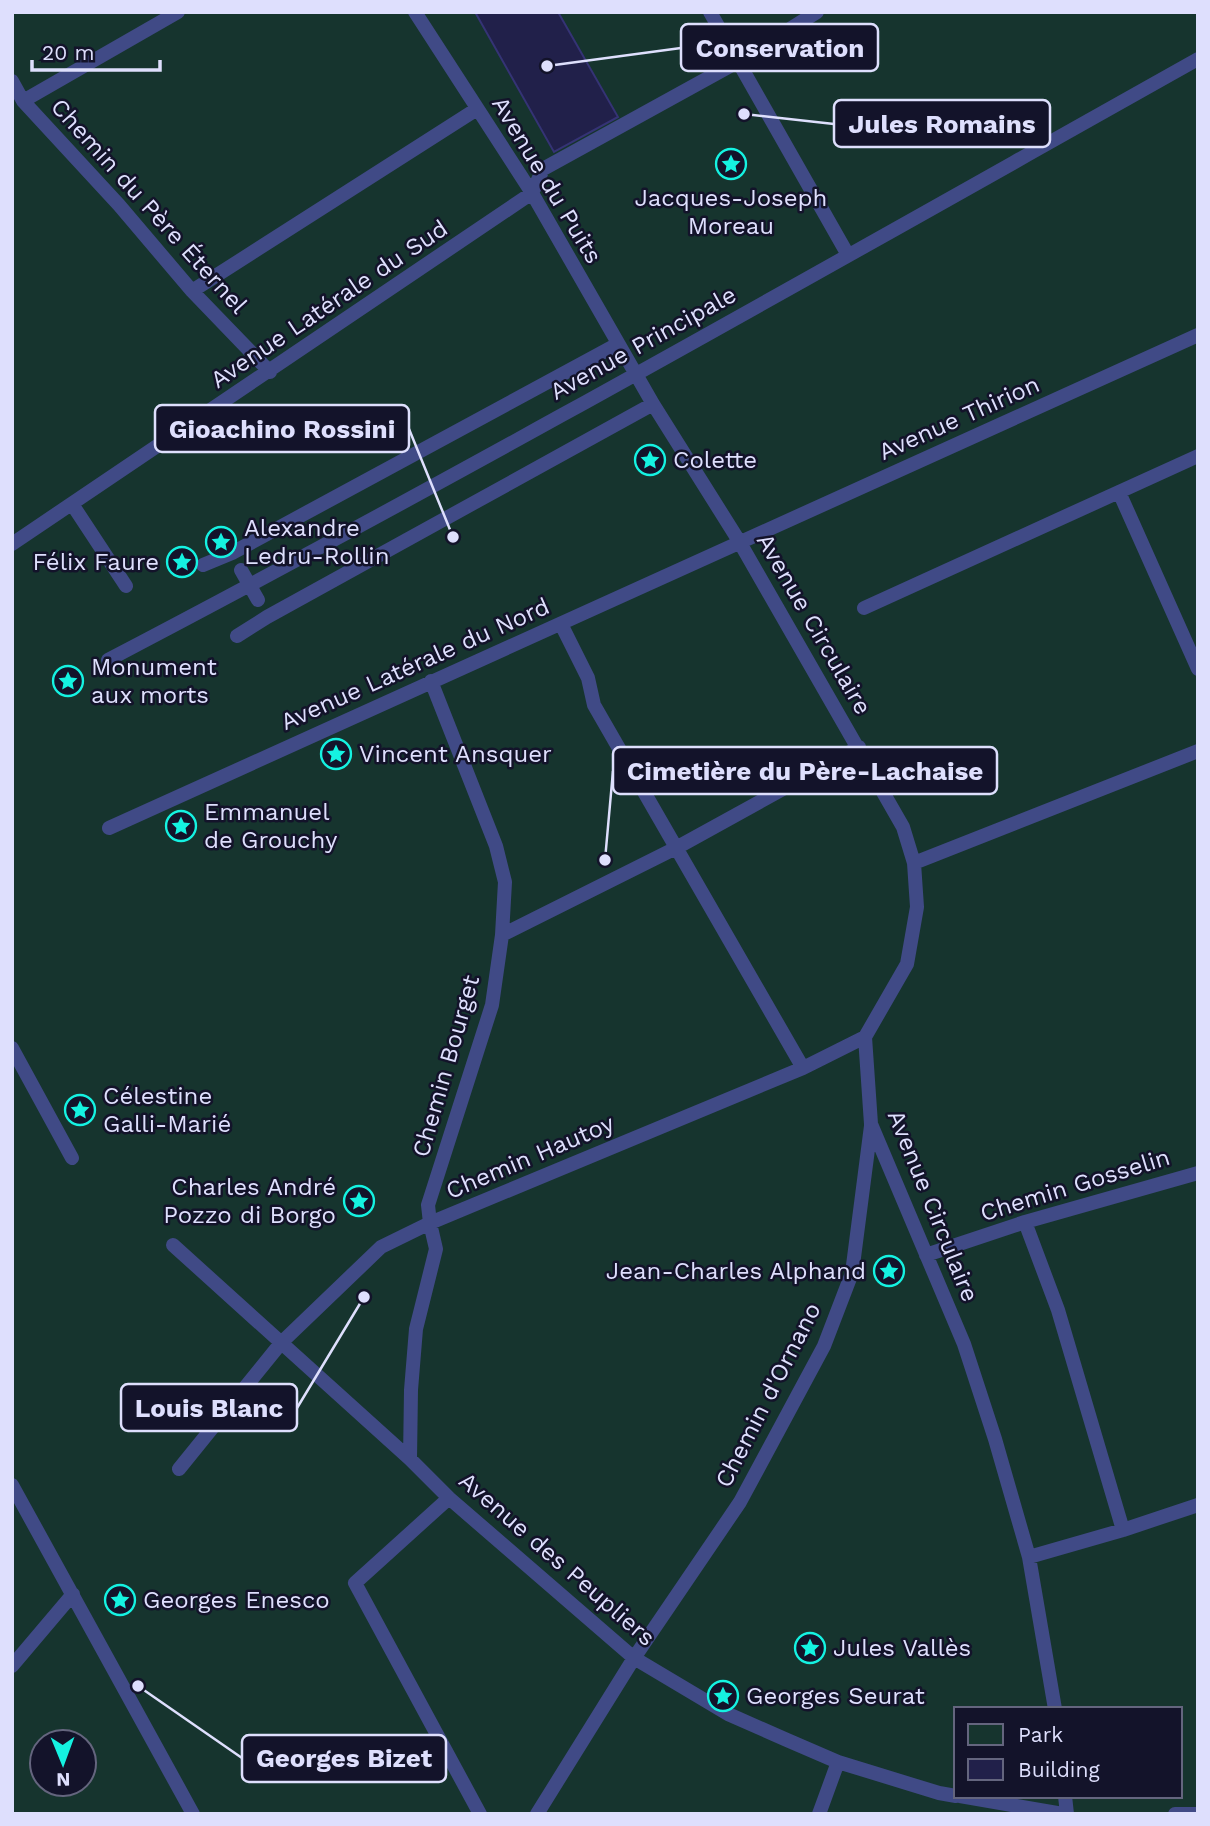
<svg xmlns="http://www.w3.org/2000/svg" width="1210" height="1826" viewBox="0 0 1210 1826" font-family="'Work Sans',sans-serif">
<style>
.green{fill:#16342e;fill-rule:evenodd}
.building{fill:#21204a;stroke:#353375;stroke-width:2}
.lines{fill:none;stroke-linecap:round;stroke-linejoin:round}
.lane{stroke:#404a86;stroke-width:14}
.labels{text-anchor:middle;stroke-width:5;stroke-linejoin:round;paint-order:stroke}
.street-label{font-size:24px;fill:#dedffd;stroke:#13132a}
.poi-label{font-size:24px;fill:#dedffd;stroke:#13132a;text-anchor:start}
.leader{fill:none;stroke:#dedffd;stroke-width:2.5}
.callout-dot{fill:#dedffd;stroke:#13132a;stroke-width:2.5}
.callout{fill:#13132a;stroke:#dedffd;stroke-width:2.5}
.callout-label{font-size:26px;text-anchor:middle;font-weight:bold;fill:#dedffd}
</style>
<rect width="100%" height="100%" fill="#13132a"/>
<path class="green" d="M 12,12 L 1198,12 L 1198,1814 L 12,1814 ZM 956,1709 L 1180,1709 L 1180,1796 L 956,1796 ZM 42,1742 L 84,1742 L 84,1784 L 42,1784 Z"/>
<path class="building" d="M 475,12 L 558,12 L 618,117 L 554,152 Z"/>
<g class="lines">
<path class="lane" d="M 415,12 L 532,193 L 653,404 L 739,541 L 903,827 L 914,863 L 917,907 L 907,964 L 865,1037 L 871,1124 L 964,1344 L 995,1439 L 1029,1557 L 1055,1709
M 710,12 L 848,255
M 12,81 L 23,101 L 119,205 L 192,291 L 270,372
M 23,101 L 178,12
M 192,291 L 477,109
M 1119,492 L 1198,669
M 72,504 L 126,586
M 12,544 L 532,193 L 543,169 L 739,61 L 817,12
M 203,565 L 232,553 L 618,344
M 241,570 L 258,600
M 864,608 L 1198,456
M 561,624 L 588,678 L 594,705 L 803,1068
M 237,636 L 267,617 L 653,404
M 108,660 C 475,468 836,262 1198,59
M 109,828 L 1198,335
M 914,863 L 1198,751
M 502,935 L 676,848 L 859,747
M 12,1048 L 72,1158
M 1025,1222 L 1058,1310 L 1123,1530
M 173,1245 L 410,1459 L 449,1498 L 634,1658 L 728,1714 L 787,1740 L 838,1762 L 939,1793 L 956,1796
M 926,1255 L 1025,1222 L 1198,1173
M 410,1459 L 411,1390 L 416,1329 L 436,1249 L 430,1223 L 803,1068 L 865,1037
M 179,1469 L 281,1343 L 381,1247 L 430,1223 L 428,1205 L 492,1005 L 502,935 L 505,882 L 496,846 L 431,681
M 12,1485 L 193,1814
M 449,1498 L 355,1583 L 480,1814
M 1029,1557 L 1123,1530 L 1198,1505
M 12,1666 L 73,1594
M 960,1796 L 1063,1814
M 1065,1796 L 1067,1814
M 537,1814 L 634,1658 L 740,1502 L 824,1346 L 852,1273 L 871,1126
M 819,1814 L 838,1762
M 1175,1814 L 1198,1814"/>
</g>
<defs>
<g id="sight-ring" transform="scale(1.575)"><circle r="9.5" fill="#13132a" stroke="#15f2e1" stroke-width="1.5"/><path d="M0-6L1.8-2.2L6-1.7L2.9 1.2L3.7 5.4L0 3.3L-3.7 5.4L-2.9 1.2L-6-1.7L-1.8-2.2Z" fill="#15f2e1"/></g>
</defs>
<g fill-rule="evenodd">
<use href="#sight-ring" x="731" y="164"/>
<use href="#sight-ring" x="650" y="460"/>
<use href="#sight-ring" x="221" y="542"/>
<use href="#sight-ring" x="182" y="562"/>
<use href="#sight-ring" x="68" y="681"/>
<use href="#sight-ring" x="336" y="754"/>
<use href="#sight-ring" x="181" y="826"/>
<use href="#sight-ring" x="80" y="1110"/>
<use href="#sight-ring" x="359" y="1201"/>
<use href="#sight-ring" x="889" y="1271"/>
<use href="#sight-ring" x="120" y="1600"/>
<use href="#sight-ring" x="810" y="1648"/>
<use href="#sight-ring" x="723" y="1696"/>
</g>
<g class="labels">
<g class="street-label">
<text transform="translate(547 180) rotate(59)" y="8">Avenue du Puits</text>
<text transform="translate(149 206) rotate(48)" y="8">Chemin du Père Éternel</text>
<text transform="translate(329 304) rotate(-34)" y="8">Avenue Latérale du Sud</text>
<text transform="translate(643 343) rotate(-29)" y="8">Avenue Principale</text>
<text transform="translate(959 418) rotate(-24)" y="8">Avenue Thirion</text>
<text transform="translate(814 624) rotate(60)" y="8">Avenue Circulaire</text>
<text transform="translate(415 664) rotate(-24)" y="8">Avenue Latérale du Nord</text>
<text transform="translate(446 1066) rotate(-74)" y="8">Chemin Bourget</text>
<text transform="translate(530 1157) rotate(-23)" y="8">Chemin Hautoy</text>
<text transform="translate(1075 1185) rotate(-17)" y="8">Chemin Gosselin</text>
<text transform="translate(933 1206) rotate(68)" y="8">Avenue Circulaire</text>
<text transform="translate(768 1395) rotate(-63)" y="8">Chemin d'Ornano</text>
<text transform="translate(557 1559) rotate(41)" y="8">Avenue des Peupliers</text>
</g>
<g class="poi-label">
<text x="731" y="206" text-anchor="middle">Jacques-Joseph<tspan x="731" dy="28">Moreau</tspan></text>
<text x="673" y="468">Colette</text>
<text x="244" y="536">Alexandre<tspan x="244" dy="28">Ledru-Rollin</tspan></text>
<text x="159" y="570" text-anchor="end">Félix Faure</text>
<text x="91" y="675">Monument<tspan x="91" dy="28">aux morts</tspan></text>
<text x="359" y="762">Vincent Ansquer</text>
<text x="204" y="820">Emmanuel<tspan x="204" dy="28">de Grouchy</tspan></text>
<text x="103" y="1104">Célestine<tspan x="103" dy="28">Galli-Marié</tspan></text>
<text x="336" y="1195" text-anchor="end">Charles André<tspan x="336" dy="28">Pozzo di Borgo</tspan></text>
<text x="866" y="1279" text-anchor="end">Jean-Charles Alphand</text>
<text x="143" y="1608">Georges Enesco</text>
<text x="833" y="1656">Jules Vallès</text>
<text x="746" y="1704">Georges Seurat</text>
</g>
</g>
<path class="leader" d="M547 66L681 48M744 114L834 124M453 537L409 429M605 860L613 771M364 1297L297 1408M138 1686L242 1758"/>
<g class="callout-dot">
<circle cx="547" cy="66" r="7"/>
<circle cx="744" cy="114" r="7"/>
<circle cx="453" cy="537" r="7"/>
<circle cx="605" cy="860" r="7"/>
<circle cx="364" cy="1297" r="7"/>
<circle cx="138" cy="1686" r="7"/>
</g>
<g class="callout">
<rect x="681" y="24" width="197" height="47" rx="7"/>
<rect x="834" y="100" width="216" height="47" rx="7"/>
<rect x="155" y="405" width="254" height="47" rx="7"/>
<rect x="613" y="747" width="384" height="47" rx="7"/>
<rect x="121" y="1384" width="176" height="47" rx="7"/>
<rect x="242" y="1735" width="204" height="47" rx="7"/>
</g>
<g class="callout-label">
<text x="780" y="57">Conservation</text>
<text x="942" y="133">Jules Romains</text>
<text x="282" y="438">Gioachino Rossini</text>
<text x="805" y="780">Cimetière du Père-Lachaise</text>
<text x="209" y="1417">Louis Blanc</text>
<text x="344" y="1767">Georges Bizet</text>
</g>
<rect width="1210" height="1826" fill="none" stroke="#dedffd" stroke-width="28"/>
<rect x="954" y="1707" width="228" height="91" fill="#13132a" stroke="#64657e" stroke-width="2"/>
<rect x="968" y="1724" width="35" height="21" fill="#16342e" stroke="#64657e" stroke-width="2"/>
<text x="1018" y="1742" font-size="21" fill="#dedffd">Park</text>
<rect x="968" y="1759" width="35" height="21" fill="#21204a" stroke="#64657e" stroke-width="2"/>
<text x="1018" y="1777" font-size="21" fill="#dedffd">Building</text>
<g transform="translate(63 1763) rotate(179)"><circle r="33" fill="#13132a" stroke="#64657e" stroke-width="2"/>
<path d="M0-5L12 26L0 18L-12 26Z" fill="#15f2e1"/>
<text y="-10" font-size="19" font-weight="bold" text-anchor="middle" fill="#dedffd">N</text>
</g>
<path d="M32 60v10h128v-10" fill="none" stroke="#dedffd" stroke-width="3.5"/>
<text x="42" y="60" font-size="21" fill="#dedffd" stroke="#13132a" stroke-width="5" paint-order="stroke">20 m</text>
</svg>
